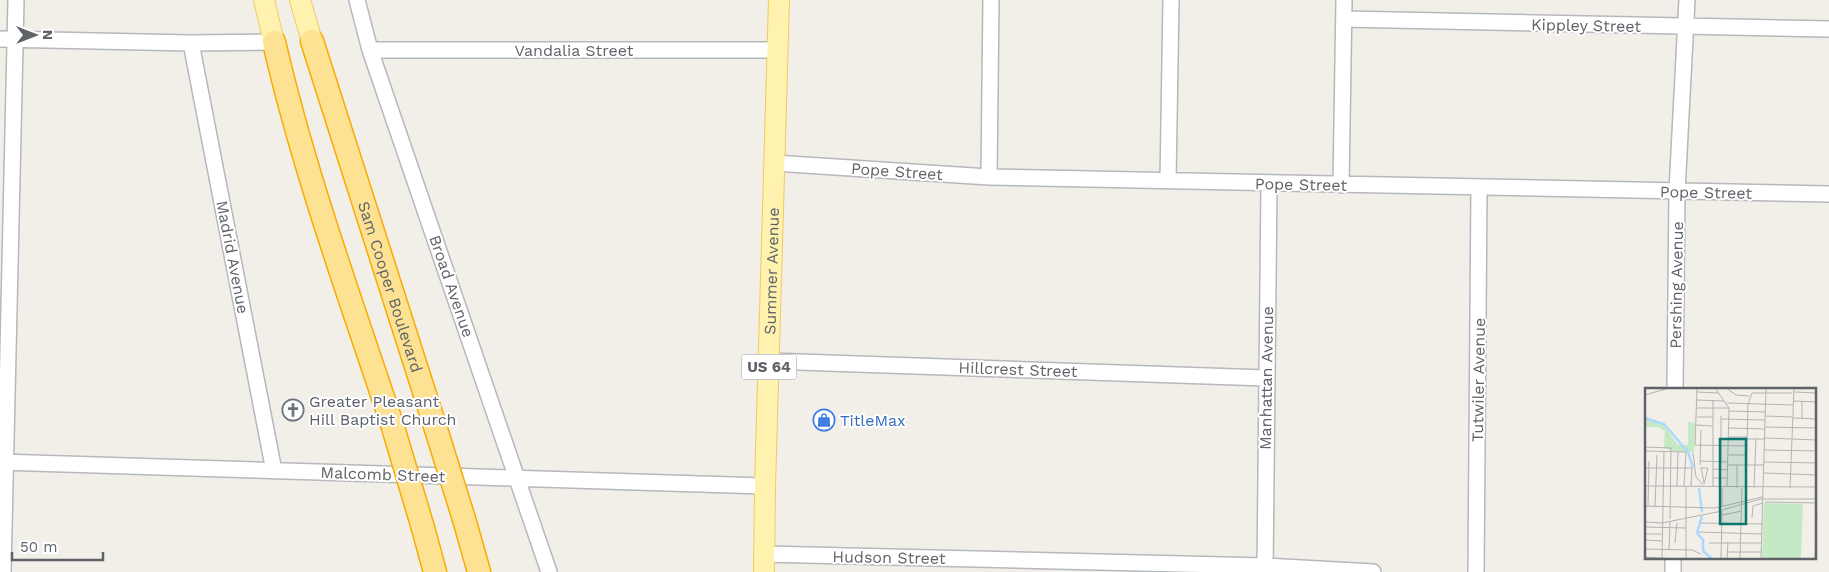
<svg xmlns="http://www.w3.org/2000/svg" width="1829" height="572" viewBox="0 0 1829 572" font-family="'Work Sans',sans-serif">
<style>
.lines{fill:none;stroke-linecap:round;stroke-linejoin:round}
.minor-casing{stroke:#b5b8bc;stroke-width:18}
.major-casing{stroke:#f2c960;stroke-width:22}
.highway-casing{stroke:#f9ab00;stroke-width:25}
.minor{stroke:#fff;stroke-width:15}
.major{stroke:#fff2af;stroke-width:20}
.highway{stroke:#fde293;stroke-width:22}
.highway-bridge-casing{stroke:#f9ab00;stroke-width:25;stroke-linecap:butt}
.highway-bridge{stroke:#fde293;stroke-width:22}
.labels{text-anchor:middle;stroke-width:4;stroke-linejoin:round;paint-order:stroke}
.shield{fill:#fff;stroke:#8f9295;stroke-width:1}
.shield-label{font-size:15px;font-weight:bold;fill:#5f6368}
.street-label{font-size:16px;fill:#5f6368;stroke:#fff}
.worship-label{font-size:16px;fill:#5b616d;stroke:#fff;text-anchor:start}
.shop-label{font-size:16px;fill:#366cbe;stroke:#fff;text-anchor:start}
.inset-river{fill:none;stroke:#aadaff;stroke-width:2.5}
.inset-road{fill:none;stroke:#b3b3b1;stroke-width:1}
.view{fill:#0f766e;fill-opacity:0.15;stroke:#0f766e;stroke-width:2.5}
.inset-edge{fill:none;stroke:#5f6368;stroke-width:2.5}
</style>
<rect width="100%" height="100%" fill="#f1efe8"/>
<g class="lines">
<g class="minor-casing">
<path id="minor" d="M 357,0 L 370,50 L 549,572
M 1344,19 L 1829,29
M 0,39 L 191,43 L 274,42
M 191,43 L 274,471
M 370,50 L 778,50
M 774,163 L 989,177 L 1829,194
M 989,177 L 991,0
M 1168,181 L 1171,0
M 1341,185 L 1344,0
M 769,361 L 1266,378
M 1675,390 L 1677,191 L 1687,0
M 0,462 L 765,486
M 764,554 L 1265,566 L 1373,572
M 3,572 L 16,0
M 1265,572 L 1269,184
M 1476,572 L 1479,188
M 1673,572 L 1673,558"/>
</g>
<g class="major-casing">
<g id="major">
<path d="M 264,0 L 274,42"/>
<path d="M 300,0 L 312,41"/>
<path id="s1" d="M 764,572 L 765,486 L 779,0"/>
</g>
</g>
<g class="highway-casing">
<g id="highway">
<path id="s2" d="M 312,41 L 435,426"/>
<path d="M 274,42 C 304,172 350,298 392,424"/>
<path d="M 464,519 L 479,572"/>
<path d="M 423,528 L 435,572"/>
</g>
</g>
<use href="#minor" class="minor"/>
<use href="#major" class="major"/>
<use href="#highway" class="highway"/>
<g class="highway-bridge-casing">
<path id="highway-bridge" d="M 392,424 L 423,528
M 435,426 L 464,519"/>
</g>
<use href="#highway-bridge" class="highway-bridge"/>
</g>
<defs>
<g id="church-ring" transform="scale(1.125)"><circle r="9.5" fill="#fff" stroke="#6b7280" stroke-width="1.5"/><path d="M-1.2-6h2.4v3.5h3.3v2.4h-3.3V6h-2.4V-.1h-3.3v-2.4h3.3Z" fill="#6b7280"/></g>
<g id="shop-ring" transform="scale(1.125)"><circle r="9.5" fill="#fff" stroke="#3f7fe0" stroke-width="1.5"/><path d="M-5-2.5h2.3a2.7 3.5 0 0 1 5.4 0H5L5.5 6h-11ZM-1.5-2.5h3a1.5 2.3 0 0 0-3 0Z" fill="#3f7fe0"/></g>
</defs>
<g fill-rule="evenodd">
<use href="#church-ring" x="293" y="410"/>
<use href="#shop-ring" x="824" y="420"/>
</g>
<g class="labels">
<rect class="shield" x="741.5" y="354.5" width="55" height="25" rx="4"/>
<g class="shield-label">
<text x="769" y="372">US 64</text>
</g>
<g class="street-label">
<text transform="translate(1586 25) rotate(1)" y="6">Kippley Street</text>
<text x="574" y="56">Vandalia Street</text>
<text transform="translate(897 171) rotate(4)" y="6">Pope Street</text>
<text transform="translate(1301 184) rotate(1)" y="6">Pope Street</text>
<text transform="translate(1706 192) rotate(1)" y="6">Pope Street</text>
<text transform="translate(233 257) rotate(79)" y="6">Madrid Avenue</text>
<text dy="6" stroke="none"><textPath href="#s1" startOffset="301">Summer Avenue</textPath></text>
<text transform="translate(1676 285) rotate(-89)" y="6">Pershing Avenue</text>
<text dy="6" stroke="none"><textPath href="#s2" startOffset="258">Sam Cooper Boulevard</textPath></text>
<text transform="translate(452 286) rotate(71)" y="6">Broad Avenue</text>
<text transform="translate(1018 369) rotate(2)" y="6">Hillcrest Street</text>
<text transform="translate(1266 378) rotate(-89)" y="6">Manhattan Avenue</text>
<text transform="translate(1478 380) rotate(-89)" y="6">Tutwiler Avenue</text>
<text transform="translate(383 474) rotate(2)" y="6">Malcomb Street</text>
<text transform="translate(889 557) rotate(1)" y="6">Hudson Street</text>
</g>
<g class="worship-label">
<text x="309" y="407">Greater Pleasant<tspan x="309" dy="18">Hill Baptist Church</tspan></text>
</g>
<g class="shop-label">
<text x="840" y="426">TitleMax</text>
</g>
</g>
<g transform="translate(1645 388)">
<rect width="171" height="171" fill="#f1efe8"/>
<path d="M 0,31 L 17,35 L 33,57 L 43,57 L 43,34 L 50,35 L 49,64 L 27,63 L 19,59 L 20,43 L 13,39 L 0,39 ZM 119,115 L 158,116 L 156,170 L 169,171 L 117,171 Z" fill="#c5e8c5"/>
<path class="inset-river" d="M 0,30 L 19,36 L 43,64 L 48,80M 54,100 L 57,124M 57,128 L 52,145 L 58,152 L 58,163 L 67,171"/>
<path class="inset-road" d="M 52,0 L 50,57 L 102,58M 70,0 L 84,20 L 82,99M 81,0 L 91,7 L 104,8M 52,4 L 73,5M 149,4 L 172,5M 107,5 L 147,5M 0,7 L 24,0M 52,12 L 79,13M 149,13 L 172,14M 82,15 L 148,17M 52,20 L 84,20M 84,23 L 121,24M 120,28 L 147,29M 52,29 L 68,29M 148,30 L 172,31M 76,31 L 120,32M 157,31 L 157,13M 51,37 L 67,38M 120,39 L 172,40M 84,40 L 120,41M 84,49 L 102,49M 120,50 L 146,51M 102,51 L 120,51M 147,51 L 172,52M 0,59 L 26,60 L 25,131M 119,62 L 172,63M 0,63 L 41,64 L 39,99M 48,65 L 51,89 L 58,97M 83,67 L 102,67M 55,73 L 83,74M 76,73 L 76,28M 119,74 L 172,75M 55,77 L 56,42M 83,77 L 119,77M 56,79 L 59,95M 0,80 L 47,80 L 46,98M 56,80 L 63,80 L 59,96M 68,81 L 83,82M 119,85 L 172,87M 68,90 L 83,90M 0,98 L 172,99M 32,98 L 33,64M 68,99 L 68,12M 92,100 L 92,77M 101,100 L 103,16 L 107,5M 109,100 L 111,51M 118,100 L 121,0M 145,100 L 149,0M 120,114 L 172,115M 0,118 L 70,120 L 117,109M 3,118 L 4,73M 10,118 L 12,67M 77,119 L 77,100M 77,122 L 116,111 L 172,111M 77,127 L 97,123M 107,130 L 108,118 L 118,115M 0,134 L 17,135 L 77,123M 56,135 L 118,136M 0,139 L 41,140M 53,144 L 117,146M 0,146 L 17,146M 0,152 L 17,153M 30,155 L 32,135M 64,155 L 117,155M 0,161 L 47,162 L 56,166M 24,162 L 25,133M 82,164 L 117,164M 0,169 L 34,171M 17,171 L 19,64M 41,171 L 41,99M 76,171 L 77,123M 82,171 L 83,154M 95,171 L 97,100M 116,171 L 118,100M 170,171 L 172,123"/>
<path class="view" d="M 75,51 L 101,51 L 101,136 L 75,136 Z"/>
<rect width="171" height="171" class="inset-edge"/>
</g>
<g transform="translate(35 35) rotate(90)" stroke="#ffffff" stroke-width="4" paint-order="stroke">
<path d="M0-4L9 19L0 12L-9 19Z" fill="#5f6368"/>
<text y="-8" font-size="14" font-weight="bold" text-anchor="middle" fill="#5f6368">N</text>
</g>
<path d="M12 552v8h91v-8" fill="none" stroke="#5f6368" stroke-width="2.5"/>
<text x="20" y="552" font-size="15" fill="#5f6368" stroke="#ffffff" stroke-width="4" paint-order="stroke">50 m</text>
</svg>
